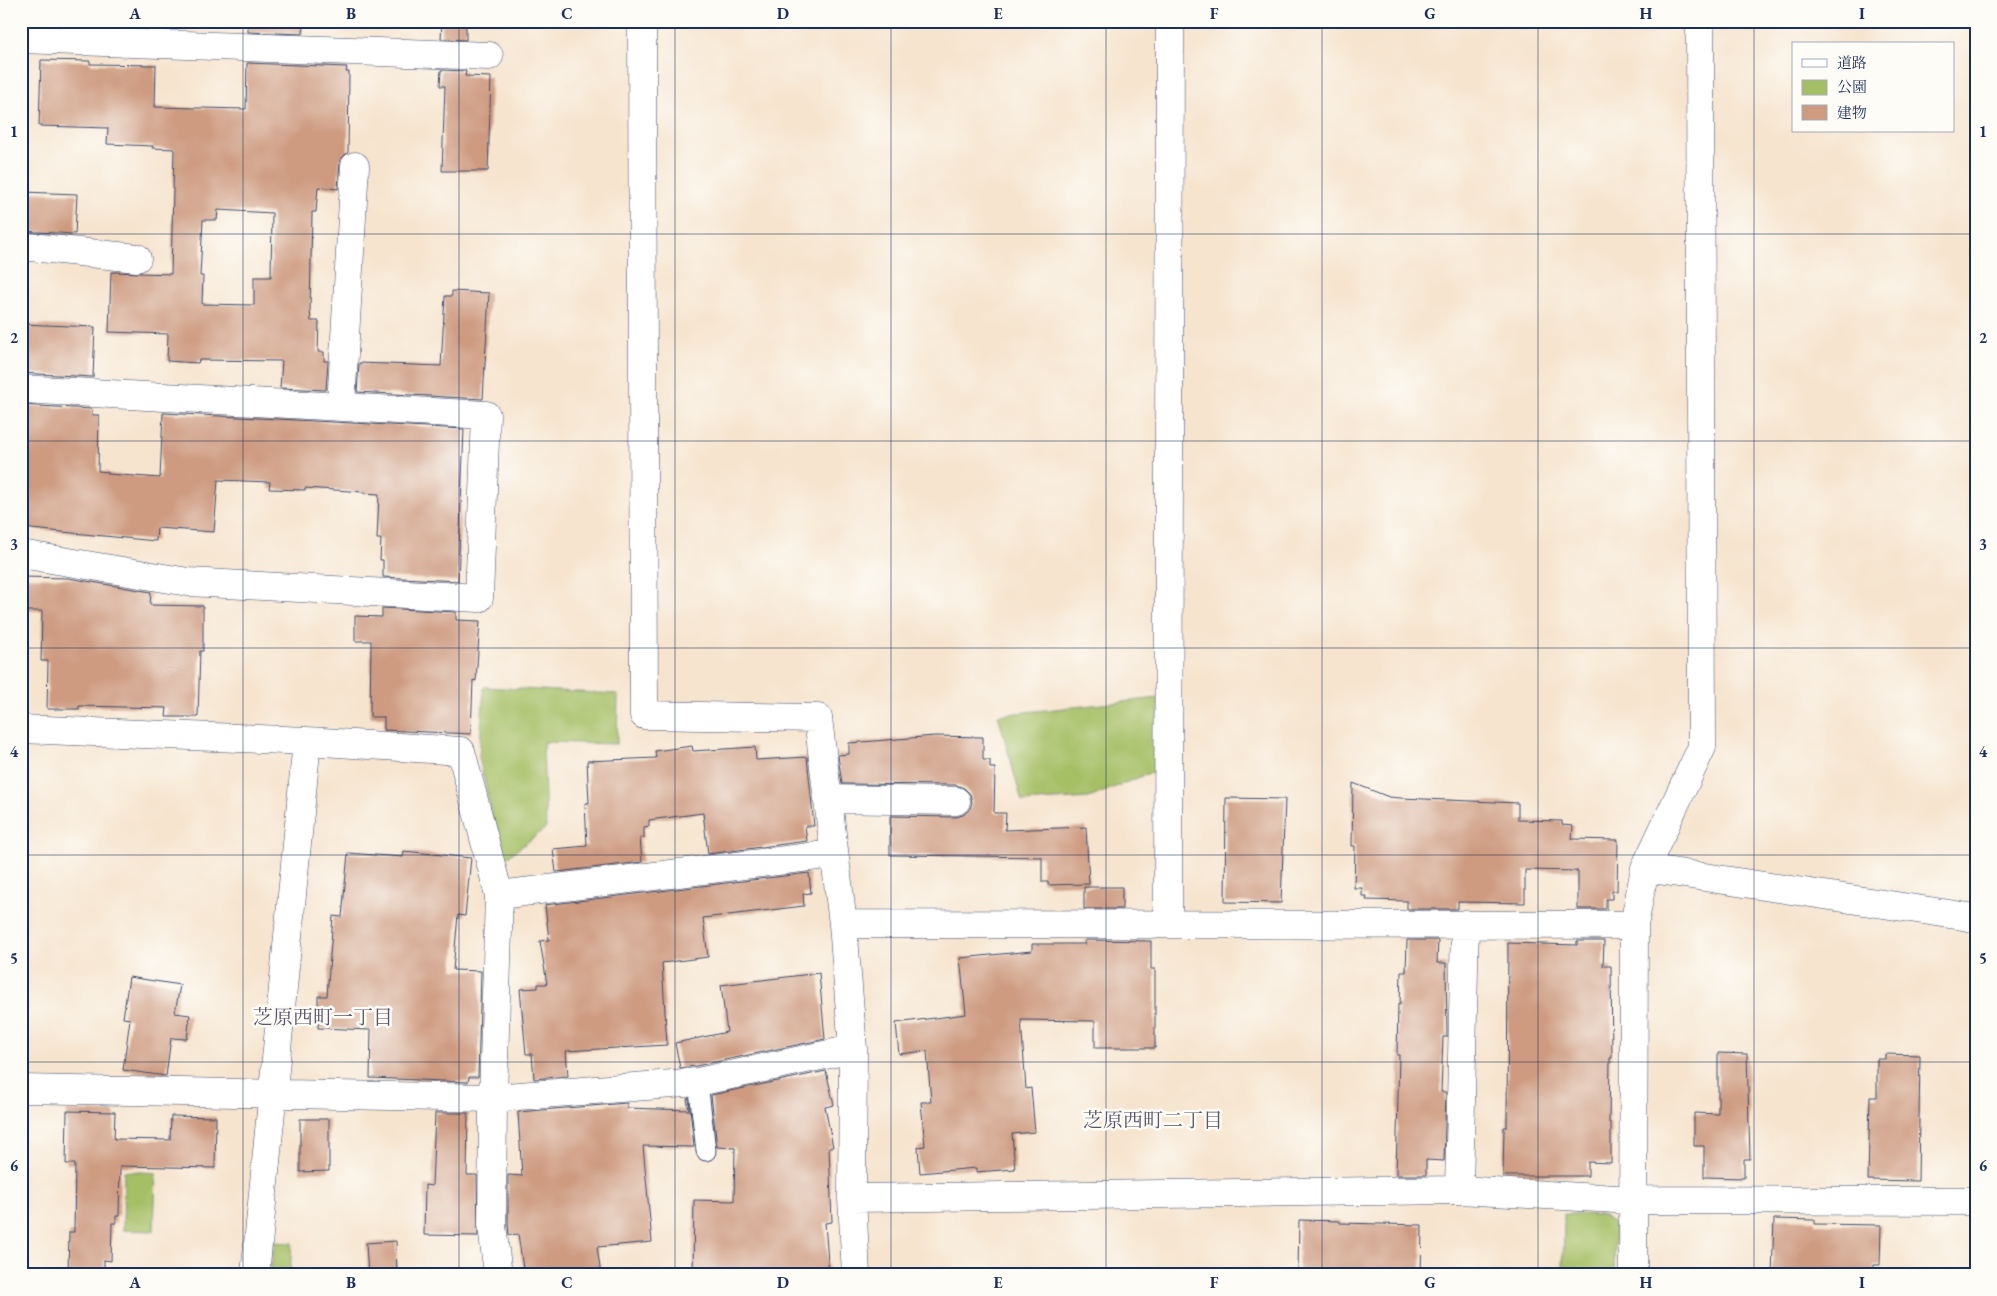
<svg xmlns="http://www.w3.org/2000/svg" width="1997" height="1296" viewBox="0 0 1997 1296" font-family="'EB Garamond','Noto Serif JP',serif">
<style>
.green{fill:#a5bf65;stroke:#607762}
.building{fill:#ce9b81;fill-rule:evenodd}
.lines{fill:none;stroke-linecap:round;stroke-linejoin:round}
.service-casing{stroke:#3c4a6f;stroke-width:21}
.minor-casing{stroke:#3c4a6f;stroke-width:29}
.service{stroke:#fff;stroke-width:19}
.minor{stroke:#fff;stroke-width:28}
.grid{fill:none;stroke:#1b2f5e;stroke-width:1;stroke-opacity:0.55}
.labels{text-anchor:middle;stroke-width:5;stroke-linejoin:round;paint-order:stroke}
.neighbourhood-label{font-size:20px;fill:#5a556a;stroke:#fdfcf7}
.neatline{fill:none;stroke:#1b2f5e;stroke-width:2}
.grid-label{font-size:16px;text-anchor:middle;font-weight:bold;fill:#1b2f5e}
</style>
<rect width="100%" height="100%" fill="#fdfcf7"/>
<filter id="ink" filterUnits="userSpaceOnUse"><feTurbulence type="fractalNoise" baseFrequency=".02" numOctaves="2"/><feDisplacementMap in="SourceGraphic" scale="10" xChannelSelector="R" yChannelSelector="G"/><feConvolveMatrix kernelMatrix="1 2 1 2 8 2 1 2 1" color-interpolation-filters="sRGB"/></filter>
<filter id="wash" filterUnits="userSpaceOnUse"><feTurbulence type="fractalNoise" baseFrequency=".0096" numOctaves="4" result="noise"/><feDisplacementMap in="SourceGraphic" scale="20" xChannelSelector="R" yChannelSelector="G"/><feGaussianBlur stdDeviation="1.12" result="paint"/><feColorMatrix in="noise" values="0 0 0 0 0 0 0 0 0 0 0 0 0 0 0 0 0 1.4 0 .05"/><feComposite in="paint" operator="in"/></filter>
<g filter="url(#wash)">
<rect width="100%" height="100%" fill="#f6e4ce"/>
<path class="green" d="M 484,687 L 618,694 L 617,744 L 543,742 L 546,828 L 502,861 L 479,757 Z
M 1159,698 L 1159,769 L 1089,798 L 1022,802 L 998,715 Z
M 124,1171 L 156,1173 L 154,1231 L 123,1230 Z
M 1564,1214 L 1603,1215 L 1615,1226 L 1614,1275 L 1563,1275 Z
M 274,1242 L 292,1243 L 290,1275 L 270,1275 Z"/>
<g id="blocks">
<path class="building" d="M 248,21 L 304,21 L 303,34 L 248,32 Z
M 442,21 L 466,21 L 466,40 L 441,39 Z
M 41,60 L 90,61 L 90,64 L 156,65 L 155,107 L 246,109 L 247,63 L 347,67 L 346,72 L 349,72 L 348,152 L 340,160 L 338,189 L 318,187 L 316,212 L 312,212 L 310,310 L 311,321 L 319,321 L 318,352 L 324,352 L 324,361 L 328,361 L 326,390 L 280,388 L 282,361 L 199,360 L 198,363 L 167,361 L 168,334 L 109,332 L 111,272 L 171,274 L 174,149 L 152,148 L 153,146 L 107,144 L 108,128 L 39,126 ZM 218,210 L 272,213 L 271,277 L 254,277 L 254,305 L 202,304 L 203,276 L 200,276 L 203,220 L 217,220 Z
M 441,70 L 466,71 L 465,76 L 491,77 L 488,171 L 442,171 L 445,86 L 440,86 Z
M 22,192 L 77,194 L 75,234 L 21,231 Z
M 452,291 L 489,293 L 483,399 L 357,392 L 359,363 L 441,366 L 445,296 L 452,296 Z
M 21,324 L 95,327 L 93,377 L 21,373 Z
M 21,405 L 92,409 L 92,415 L 99,415 L 98,471 L 108,472 L 108,474 L 160,478 L 163,413 L 464,429 L 458,581 L 383,577 L 383,560 L 380,560 L 381,539 L 377,539 L 379,494 L 363,493 L 364,492 L 305,488 L 305,490 L 269,489 L 270,482 L 218,480 L 214,532 L 157,528 L 156,541 L 21,528 Z
M 21,577 L 68,578 L 151,592 L 150,605 L 203,606 L 203,651 L 200,651 L 198,717 L 166,717 L 167,708 L 79,706 L 79,709 L 47,709 L 48,661 L 41,661 L 42,611 L 21,611 Z
M 382,608 L 456,612 L 456,620 L 480,621 L 476,681 L 473,680 L 471,734 L 384,730 L 384,717 L 370,717 L 371,641 L 355,641 L 355,616 L 382,617 Z
M 935,736 L 983,737 L 983,760 L 990,760 L 990,768 L 995,768 L 994,813 L 1006,813 L 1005,830 L 1086,827 L 1089,884 L 1048,885 L 1048,882 L 1042,882 L 1042,857 L 890,855 L 890,816 L 956,817 L 963,815 L 970,809 L 972,802 L 970,794 L 964,788 L 956,785 L 842,784 L 838,755 L 849,754 L 849,743 Z
M 692,746 L 693,751 L 755,747 L 756,760 L 807,757 L 814,826 L 805,826 L 807,841 L 708,854 L 703,813 L 649,820 L 649,826 L 644,827 L 644,838 L 640,838 L 642,862 L 556,872 L 553,849 L 587,846 L 585,803 L 589,803 L 587,761 L 656,758 L 655,751 Z
M 1353,783 L 1389,797 L 1401,798 L 1518,803 L 1518,820 L 1562,821 L 1562,825 L 1573,826 L 1572,839 L 1618,840 L 1617,891 L 1612,891 L 1612,899 L 1606,899 L 1606,909 L 1578,909 L 1578,871 L 1525,870 L 1525,903 L 1458,902 L 1458,909 L 1407,909 L 1407,901 L 1366,900 L 1367,896 L 1362,896 L 1362,888 L 1354,888 L 1355,846 L 1352,846 Z
M 1226,798 L 1285,799 L 1281,903 L 1225,902 Z
M 404,851 L 471,858 L 465,916 L 458,915 L 453,970 L 481,971 L 478,1077 L 469,1077 L 468,1082 L 370,1078 L 371,1030 L 318,1028 L 318,996 L 327,996 L 333,916 L 342,917 L 348,853 L 403,857 Z
M 809,873 L 811,893 L 803,894 L 804,906 L 703,918 L 708,957 L 662,963 L 667,1045 L 566,1051 L 568,1076 L 534,1079 L 532,1054 L 526,1054 L 520,989 L 538,988 L 538,984 L 547,984 L 540,941 L 549,940 L 545,905 Z
M 1084,887 L 1122,887 L 1122,909 L 1084,909 Z
M 1085,940 L 1151,941 L 1151,969 L 1155,969 L 1155,1048 L 1095,1048 L 1095,1021 L 1021,1020 L 1026,1089 L 1031,1088 L 1035,1132 L 1012,1134 L 1015,1169 L 976,1172 L 976,1168 L 920,1173 L 918,1147 L 925,1146 L 921,1102 L 931,1102 L 927,1051 L 899,1054 L 896,1023 L 966,1014 L 960,958 L 1032,951 L 1032,944 L 1085,944 Z
M 1407,940 L 1438,940 L 1437,963 L 1446,963 L 1447,1037 L 1443,1037 L 1441,1092 L 1446,1092 L 1444,1161 L 1426,1160 L 1426,1175 L 1396,1175 L 1399,1055 L 1397,1055 L 1398,1004 L 1400,1005 L 1401,972 L 1406,972 Z
M 1577,941 L 1604,941 L 1603,966 L 1611,966 L 1612,1058 L 1610,1058 L 1609,1123 L 1611,1123 L 1611,1163 L 1588,1162 L 1588,1176 L 1503,1176 L 1504,1127 L 1507,1127 L 1508,943 L 1577,945 Z
M 819,973 L 825,1039 L 696,1066 L 680,1068 L 675,1043 L 727,1032 L 721,985 Z
M 129,977 L 180,985 L 175,1013 L 190,1015 L 187,1039 L 171,1038 L 166,1076 L 123,1070 L 130,1019 L 123,1018 Z
M 1718,1053 L 1747,1054 L 1750,1159 L 1744,1159 L 1744,1178 L 1704,1177 L 1704,1146 L 1694,1146 L 1694,1113 L 1718,1114 Z
M 1885,1054 L 1920,1055 L 1918,1181 L 1868,1180 L 1870,1097 L 1877,1097 L 1877,1059 L 1885,1059 Z
M 826,1071 L 834,1105 L 825,1107 L 833,1147 L 829,1147 L 832,1222 L 825,1223 L 829,1275 L 693,1275 L 694,1200 L 734,1201 L 735,1148 L 717,1147 L 711,1095 Z
M 689,1098 L 694,1147 L 643,1146 L 652,1242 L 597,1247 L 601,1275 L 524,1275 L 518,1234 L 509,1235 L 508,1224 L 508,1175 L 522,1176 L 518,1112 L 627,1103 L 627,1108 L 689,1110 L 687,1099 Z
M 67,1111 L 115,1112 L 114,1139 L 170,1140 L 171,1116 L 216,1117 L 215,1168 L 120,1166 L 119,1216 L 116,1216 L 116,1223 L 112,1223 L 111,1261 L 104,1260 L 104,1275 L 68,1274 L 69,1232 L 74,1232 L 75,1164 L 66,1164 Z
M 435,1113 L 468,1113 L 467,1175 L 477,1175 L 478,1236 L 424,1235 L 425,1185 L 432,1186 Z
M 300,1119 L 329,1119 L 329,1171 L 300,1172 Z
M 1774,1219 L 1815,1220 L 1815,1224 L 1881,1225 L 1880,1265 L 1874,1265 L 1873,1275 L 1772,1275 Z
M 1299,1220 L 1340,1221 L 1340,1223 L 1422,1225 L 1421,1275 L 1306,1275 L 1306,1271 L 1298,1271 Z
M 396,1241 L 397,1275 L 368,1275 L 366,1243 Z"/>
</g>
</g>
<g filter="url(#ink)">
<use href="#blocks" fill-opacity="0" stroke="#3c4a6f" stroke-width="1"/>
<g class="lines">
<g class="service-casing">
<path id="service" d="M 698,1082 L 706,1151"/>
</g>
<g class="minor-casing">
<path id="minor" d="M 642,21 L 644,715 L 818,718 L 843,924 L 853,1049 L 852,1198 L 856,1275
M 21,39 L 489,56
M 21,246 L 137,258
M 21,389 L 486,415 L 479,598 L 188,582 L 21,554
M 341,406 L 355,166
M 21,729 L 307,741 L 461,751 L 499,895 L 493,1098 L 492,1225 L 498,1275
M 827,799 L 956,801
M 1645,868 L 1969,917 L 1976,919
M 499,895 L 834,854
M 1168,913 L 1170,21
M 843,924 L 1634,925
M 21,1089 L 493,1098 L 698,1082 L 853,1049
M 1459,1190 L 1465,924
M 852,1198 L 1459,1190 L 1634,1200 L 1976,1201
M 255,1275 L 307,741
M 1633,1275 L 1634,925 L 1645,868 L 1702,747 L 1700,21"/>
</g>
<use href="#service" class="service"/>
<use href="#minor" class="minor"/>
</g>
</g>
<path class="grid" d="M 243,21 L 243,1275M 459,21 L 459,1275M 675,21 L 675,1275M 891,21 L 891,1275M 1106,21 L 1106,1275M 1322,21 L 1322,1275M 1538,21 L 1538,1275M 1754,21 L 1754,1275M 21,234 L 1976,234M 21,441 L 1976,441M 21,648 L 1976,648M 21,855 L 1976,855M 21,1062 L 1976,1062"/>
<g class="labels">
<g class="neighbourhood-label">
<text x="323" y="1024">芝原西町一丁目</text>
<text x="1153" y="1127">芝原西町二丁目</text>
</g>
</g>
<rect width="1997" height="1296" fill="none" stroke="#fdfcf7" stroke-width="55"/>
<rect x="1792" y="42" width="162" height="90" fill="#fdfcf7" stroke="#a3aaba"/>
<rect x="1802" y="59" width="25" height="8" fill="#ffffff" stroke="#a3aaba"/>
<text x="1837" y="68" font-size="15" fill="#1b2f5e">道路</text>
<rect x="1802" y="80" width="25" height="15" fill="#a5bf65" stroke="#a3aaba"/>
<text x="1837" y="92" font-size="15" fill="#1b2f5e">公園</text>
<rect x="1802" y="105" width="25" height="15" fill="#ce9b81" stroke="#a3aaba"/>
<text x="1837" y="118" font-size="15" fill="#1b2f5e">建物</text>
<rect x="28" y="28" width="1942" height="1240" class="neatline"/>
<g class="grid-label">
<text x="135" y="19">A</text>
<text x="351" y="19">B</text>
<text x="567" y="19">C</text>
<text x="783" y="19">D</text>
<text x="998" y="19">E</text>
<text x="1214" y="19">F</text>
<text x="1430" y="19">G</text>
<text x="1646" y="19">H</text>
<text x="1862" y="19">I</text>
<text x="14" y="137">1</text>
<text x="1983" y="137">1</text>
<text x="14" y="343">2</text>
<text x="1983" y="343">2</text>
<text x="14" y="550">3</text>
<text x="1983" y="550">3</text>
<text x="14" y="757">4</text>
<text x="1983" y="757">4</text>
<text x="14" y="964">5</text>
<text x="1983" y="964">5</text>
<text x="14" y="1171">6</text>
<text x="1983" y="1171">6</text>
<text x="135" y="1288">A</text>
<text x="351" y="1288">B</text>
<text x="567" y="1288">C</text>
<text x="783" y="1288">D</text>
<text x="998" y="1288">E</text>
<text x="1214" y="1288">F</text>
<text x="1430" y="1288">G</text>
<text x="1646" y="1288">H</text>
<text x="1862" y="1288">I</text>
</g>
</svg>
